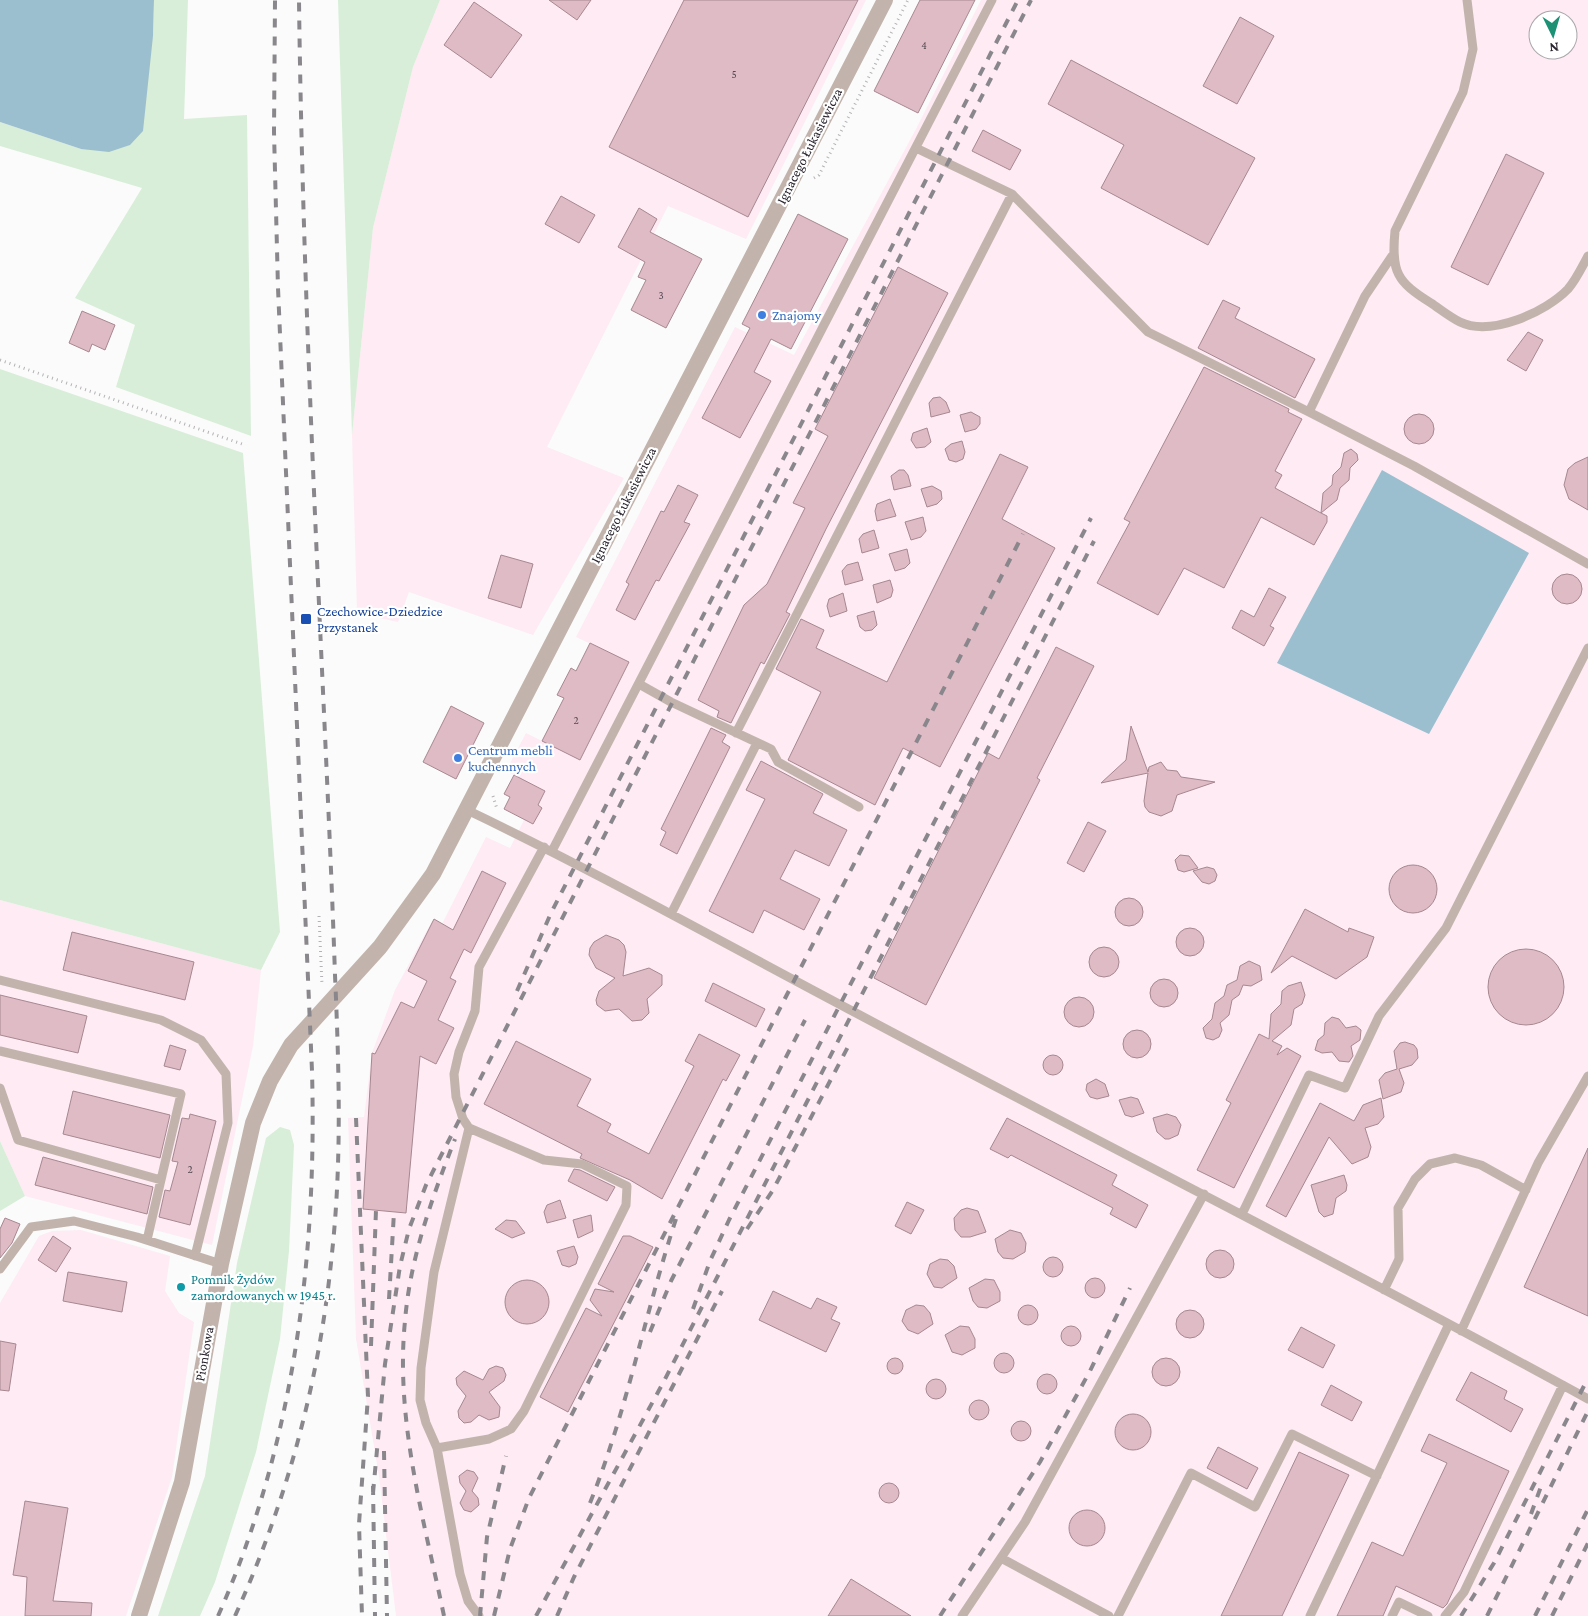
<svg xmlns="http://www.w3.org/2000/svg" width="1588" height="1616" viewBox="0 0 1588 1616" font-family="'Crimson Pro',serif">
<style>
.industrial{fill:#feebf4;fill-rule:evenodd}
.green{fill:#d8eed9}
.water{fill:#9cbfcf}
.building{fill:#dfbbc5;stroke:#a78790}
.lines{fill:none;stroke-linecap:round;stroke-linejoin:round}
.path{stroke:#b4b2b5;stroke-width:3;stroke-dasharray:1 4;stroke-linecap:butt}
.service{stroke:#c2b4ac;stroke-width:9}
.minor{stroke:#c2b4ac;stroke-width:16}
.rail{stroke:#8a878c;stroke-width:4;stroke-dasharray:9 9;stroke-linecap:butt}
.shop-dot{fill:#3f7fe0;stroke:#fff;stroke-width:2}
.transit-dot{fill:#1a4fb4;stroke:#fff;stroke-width:2}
.culture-dot{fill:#0f9aa8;stroke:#fff;stroke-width:2}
.labels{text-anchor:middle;stroke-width:4.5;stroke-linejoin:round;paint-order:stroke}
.number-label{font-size:11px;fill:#564953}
.street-label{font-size:14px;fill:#28232d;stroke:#fff}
.shop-label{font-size:14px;fill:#366cbe;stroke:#fff;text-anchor:start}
.transit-label{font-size:14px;fill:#164399;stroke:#fff;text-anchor:start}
.culture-label{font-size:14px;fill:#0d838f;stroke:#fff;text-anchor:start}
</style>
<rect width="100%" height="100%" fill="#fbfbfb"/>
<path class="industrial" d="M 440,0 L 866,0 L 746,239 L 668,206 L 547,447 L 624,478 L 533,635 L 409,592 L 398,622 L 357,613 L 352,435 L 373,228 L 413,67 Z
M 981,0 L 1588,0 L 1588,1616 L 396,1616 L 379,1476 L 356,1339 L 348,1118 L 364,1117 L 372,1053 L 395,990 L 432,921 L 441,926 L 486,837 L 510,848 L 524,820 L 533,824 L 542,808 L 538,805 L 545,791 L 506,771 L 526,733 L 580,760 L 629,662 L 576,637 L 735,327 L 794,355 L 916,129 ZM 1538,20 L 1568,20 L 1568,50 L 1538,50 Z
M 0,900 L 261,970 L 253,1046 L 212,1245 L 25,1196 L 0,1141 Z
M 81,1230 L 170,1256 L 165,1291 L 179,1313 L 194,1322 L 172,1477 L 126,1616 L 0,1616 L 0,1303 L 39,1236 L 52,1231 Z"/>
<path class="green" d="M 154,0 L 188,0 L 184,119 L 247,115 L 251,436 L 116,387 L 135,325 L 75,298 L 142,188 L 0,146 L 0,122 L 81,149 L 153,36 Z
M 338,0 L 440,0 L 413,67 L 373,228 L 352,435 Z
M 0,369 L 243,453 L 280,932 L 261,970 L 0,900 Z
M 280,1127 L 290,1130 L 294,1145 L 289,1251 L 280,1339 L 256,1452 L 215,1582 L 200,1616 L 158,1616 L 205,1476 L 237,1263 L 266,1138 Z
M 0,1141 L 25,1196 L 0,1211 Z"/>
<path class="water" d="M 0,0 L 154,0 L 153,36 L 143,131 L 130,145 L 109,152 L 81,149 L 0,122 Z
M 1382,470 L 1529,553 L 1429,734 L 1277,663 Z"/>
<path class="building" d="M 549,0 L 591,0 L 577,20 Z
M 684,0 L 858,0 L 748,217 L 609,147 Z
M 920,0 L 975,0 L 918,113 L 874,91 Z
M 474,2 L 522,35 L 491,78 L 444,45 Z
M 1240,17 L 1274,36 L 1237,104 L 1203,86 Z
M 1071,60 L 1255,158 L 1208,245 L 1101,188 L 1124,145 L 1048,104 Z
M 983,130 L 1021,150 L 1010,170 L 972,151 Z
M 1506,154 L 1544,173 L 1488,285 L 1451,267 Z
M 561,196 L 595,215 L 579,243 L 545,224 Z
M 639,208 L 657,219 L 650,232 L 702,259 L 666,328 L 631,310 L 646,280 L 638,277 L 645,262 L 618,247 Z
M 798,214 L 848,239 L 791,349 L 771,339 L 754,372 L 771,381 L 740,438 L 702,418 L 750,328 L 742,324 Z
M 898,267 L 948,293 L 826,529 L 786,612 L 790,614 L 764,664 L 761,662 L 731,723 L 717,717 L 719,711 L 698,700 L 744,605 L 767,584 L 805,508 L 793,503 L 828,436 L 815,429 Z
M 1223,300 L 1240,308 L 1235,318 L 1315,359 L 1295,398 L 1198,348 Z
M 82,311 L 115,325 L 105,350 L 92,344 L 89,352 L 69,343 Z
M 1528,332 L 1543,340 L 1526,371 L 1507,360 Z
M 1204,367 L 1289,409 L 1288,412 L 1302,419 L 1275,471 L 1282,475 L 1275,488 L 1321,513 L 1323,493 L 1332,485 L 1333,475 L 1341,467 L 1344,453 L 1351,449 L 1357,454 L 1358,460 L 1350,468 L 1349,480 L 1340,488 L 1337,500 L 1321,513 L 1327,516 L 1327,522 L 1314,545 L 1261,517 L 1224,588 L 1184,568 L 1158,615 L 1097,583 L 1130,522 L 1124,519 Z
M 940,397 L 946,402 L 950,412 L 931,417 L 929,403 L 933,398 Z
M 971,412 L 980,417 L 980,424 L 976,429 L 965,432 L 960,415 Z
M1404 429a15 15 0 1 1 30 0a15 15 0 1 1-30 0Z
M 927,428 L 931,442 L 925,447 L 916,448 L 911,440 L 913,433 Z
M 962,441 L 965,452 L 963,459 L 956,462 L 949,460 L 945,449 L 951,444 Z
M 1000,454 L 1028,467 L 1002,519 L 1055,548 L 940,767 L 903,748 L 875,805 L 788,760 L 821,692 L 776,669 L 801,619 L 824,630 L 816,648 L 887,682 Z
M 1588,457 L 1588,510 L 1569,499 L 1564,485 L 1568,469 L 1575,463 Z
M 899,470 L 904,470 L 908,475 L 911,486 L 894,490 L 891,476 Z
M 678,485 L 698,495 L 684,522 L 690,524 L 659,581 L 656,580 L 635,620 L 616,610 L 629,584 L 626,582 L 661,511 L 664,512 Z
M 932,486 L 941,491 L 942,499 L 937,504 L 927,507 L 921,489 Z
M 890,499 L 896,516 L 877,521 L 875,511 L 877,504 Z
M 923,517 L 926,531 L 921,537 L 911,540 L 905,522 Z
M 874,530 L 879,548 L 862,553 L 859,539 L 863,534 Z
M 907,549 L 910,563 L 905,568 L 895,571 L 889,554 Z
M 501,555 L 533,564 L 521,608 L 488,598 Z
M 858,562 L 863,580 L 845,585 L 842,571 L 847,565 Z
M1552 589a15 15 0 1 1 30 0a15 15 0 1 1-30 0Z
M 890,580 L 893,590 L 891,597 L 877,603 L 873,585 Z
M 1269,588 L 1286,597 L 1270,626 L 1274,628 L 1264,646 L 1232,628 L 1241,610 L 1254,617 Z
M 843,593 L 847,611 L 830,617 L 827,606 L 829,599 Z
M 874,611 L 877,625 L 872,630 L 865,631 L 860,627 L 857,616 Z
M 590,643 L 629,662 L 580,760 L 542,741 L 564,698 L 557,695 L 571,668 L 576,671 Z
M 1056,647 L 1094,666 L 1037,778 L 1040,780 L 926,1005 L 874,978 L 988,753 L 999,759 Z
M 451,706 L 484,723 L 456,779 L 423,762 Z
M 1131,726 L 1148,772 L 1149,767 L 1161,762 L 1167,770 L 1177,771 L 1181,777 L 1215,782 L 1177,795 L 1172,811 L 1161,816 L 1149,812 L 1145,807 L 1144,801 L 1148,773 L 1101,783 L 1126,760 Z
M 711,728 L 726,735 L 722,742 L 730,747 L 677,854 L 660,845 L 666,832 L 661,829 Z
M 761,761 L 823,794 L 813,813 L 847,830 L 829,866 L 795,850 L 780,879 L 820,899 L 804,930 L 764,910 L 753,933 L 709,911 L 765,799 L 746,790 Z
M 514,775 L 545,791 L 538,805 L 542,808 L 533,824 L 504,809 L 510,797 L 504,794 Z
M 1088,822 L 1106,831 L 1084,872 L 1067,863 Z
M 1180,855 L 1189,856 L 1198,868 L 1184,872 L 1178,870 L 1175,860 Z
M1389 889a24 24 0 1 1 48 0a24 24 0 1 1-48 0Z
M 1207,867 L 1214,869 L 1217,875 L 1215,881 L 1209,884 L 1202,882 L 1193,871 Z
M 482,871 L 506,883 L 471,953 L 464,949 L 450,978 L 456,981 L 438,1020 L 454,1028 L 436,1064 L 420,1056 L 406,1213 L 363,1209 L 372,1053 L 375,1054 L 401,1002 L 414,1008 L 427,981 L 408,971 L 434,919 L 453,930 Z
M1115 912a14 14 0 1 1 28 0a14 14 0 1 1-28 0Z
M 1305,909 L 1348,932 L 1349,928 L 1374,937 L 1367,957 L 1336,979 L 1292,956 L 1271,973 Z
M1176 942a14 14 0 1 1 28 0a14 14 0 1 1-28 0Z
M 72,932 L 194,962 L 185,1000 L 63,970 Z
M 606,935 L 619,940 L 624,945 L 626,952 L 623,976 L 649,968 L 662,975 L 662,985 L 647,999 L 649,1013 L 642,1020 L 632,1021 L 619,1009 L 605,1011 L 597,1005 L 596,1000 L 599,991 L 615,978 L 596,968 L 589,955 L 590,948 L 594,942 Z
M1089 962a15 15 0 1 1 30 0a15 15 0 1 1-30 0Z
M1488 987a38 38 0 1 1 76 0a38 38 0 1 1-76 0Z
M 1249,961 L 1260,966 L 1262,980 L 1251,986 L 1243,985 L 1239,995 L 1232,1000 L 1229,1015 L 1220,1023 L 1222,1030 L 1219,1037 L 1213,1040 L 1206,1038 L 1203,1028 L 1212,1019 L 1215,1003 L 1224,996 L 1227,985 L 1237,980 L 1240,966 Z
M1150 993a14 14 0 1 1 28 0a14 14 0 1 1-28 0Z
M 1301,982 L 1305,995 L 1302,1004 L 1294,1009 L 1291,1025 L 1272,1041 L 1282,1046 L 1277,1055 L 1287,1048 L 1301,1056 L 1234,1188 L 1197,1170 L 1231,1103 L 1226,1100 L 1259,1034 L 1269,1039 L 1271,1014 L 1281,1004 L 1282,991 L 1288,986 Z
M 713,983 L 765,1009 L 756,1027 L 705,1001 Z
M 0,995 L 87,1016 L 78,1053 L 0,1035 Z
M1064 1012a15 15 0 1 1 30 0a15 15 0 1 1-30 0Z
M 1332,1017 L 1339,1019 L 1346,1028 L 1356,1026 L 1361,1030 L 1360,1040 L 1351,1046 L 1353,1056 L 1349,1062 L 1339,1061 L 1332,1052 L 1322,1053 L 1315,1050 L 1318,1040 L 1324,1035 L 1325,1023 Z
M1123 1044a14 14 0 1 1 28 0a14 14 0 1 1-28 0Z
M 699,1034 L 740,1055 L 726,1081 L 723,1079 L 662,1199 L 630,1180 L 580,1158 L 582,1154 L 484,1104 L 516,1041 L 591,1079 L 577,1106 L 611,1124 L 607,1132 L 649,1154 L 694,1066 L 685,1061 Z
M 1405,1042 L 1414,1045 L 1417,1049 L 1418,1058 L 1412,1065 L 1399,1069 L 1404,1083 L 1401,1092 L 1383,1099 L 1379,1080 L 1385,1073 L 1397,1069 L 1394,1051 L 1400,1043 Z
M 170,1045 L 186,1050 L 180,1070 L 164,1066 Z
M1043 1065a10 10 0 1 1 20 0a10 10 0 1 1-20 0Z
M 1096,1079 L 1105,1084 L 1109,1096 L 1097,1099 L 1090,1097 L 1086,1090 L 1087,1084 Z
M 73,1091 L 170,1115 L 160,1158 L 63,1134 Z
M 1131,1097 L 1138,1099 L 1144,1113 L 1132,1117 L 1125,1115 L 1119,1100 Z
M 1381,1098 L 1384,1117 L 1378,1124 L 1365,1128 L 1371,1147 L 1368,1157 L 1352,1164 L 1329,1137 L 1286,1217 L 1266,1206 L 1320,1103 L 1354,1121 L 1363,1105 Z
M 190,1114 L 216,1121 L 190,1225 L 159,1217 L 165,1190 L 170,1191 L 178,1162 L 172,1161 L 182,1118 L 189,1119 Z
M 1167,1114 L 1176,1117 L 1181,1125 L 1178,1135 L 1169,1139 L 1165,1139 L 1157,1132 L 1153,1118 Z
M 1007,1118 L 1117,1175 L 1112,1185 L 1148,1205 L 1136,1228 L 1110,1214 L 1113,1208 L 1011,1155 L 1008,1158 L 990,1149 Z
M 1588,1148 L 1588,1316 L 1524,1287 Z
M 43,1157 L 153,1187 L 147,1214 L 35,1185 Z
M 574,1169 L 580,1170 L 615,1187 L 607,1201 L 568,1181 Z
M 1344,1175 L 1347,1185 L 1346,1191 L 1336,1198 L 1333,1214 L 1324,1217 L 1319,1212 L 1311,1185 Z
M 560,1200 L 566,1218 L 547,1223 L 544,1212 L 547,1205 Z
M 907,1202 L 924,1210 L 911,1234 L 895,1226 Z
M 967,1208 L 978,1211 L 986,1232 L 970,1237 L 961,1237 L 955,1230 L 954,1218 L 961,1210 Z
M 591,1215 L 593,1231 L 578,1238 L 573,1220 Z
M 5,1218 L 20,1224 L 12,1243 L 0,1258 L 0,1229 Z
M 506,1220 L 516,1221 L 525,1233 L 512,1238 L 495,1229 Z
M 1010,1230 L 1021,1233 L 1026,1243 L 1025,1252 L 1013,1259 L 1003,1258 L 998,1252 L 995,1239 Z
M 53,1236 L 71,1248 L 56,1272 L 38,1260 Z
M 623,1236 L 630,1236 L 653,1247 L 568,1412 L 540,1397 L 586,1308 L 602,1316 L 590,1300 L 595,1289 L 614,1292 L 598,1284 Z
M 574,1246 L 578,1257 L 576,1264 L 569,1267 L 562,1265 L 557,1251 Z
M1206 1264a14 14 0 1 1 28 0a14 14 0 1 1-28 0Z
M1043 1267a10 10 0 1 1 20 0a10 10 0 1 1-20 0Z
M 940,1259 L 948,1260 L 954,1266 L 957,1278 L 942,1288 L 934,1287 L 927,1274 L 930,1264 Z
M 68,1272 L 127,1282 L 122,1312 L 63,1301 Z
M1085 1288a10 10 0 1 1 20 0a10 10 0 1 1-20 0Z
M 985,1279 L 994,1280 L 1000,1292 L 1000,1301 L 987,1308 L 978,1307 L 973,1301 L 969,1288 Z
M505 1302a22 22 0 1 1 44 0a22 22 0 1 1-44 0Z
M 773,1291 L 811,1309 L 817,1298 L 837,1307 L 831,1319 L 840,1323 L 826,1352 L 759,1320 Z
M 916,1305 L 924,1306 L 930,1313 L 933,1324 L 918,1334 L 908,1330 L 902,1321 L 906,1310 Z
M1018 1315a10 10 0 1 1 20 0a10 10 0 1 1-20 0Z
M1176 1324a14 14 0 1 1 28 0a14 14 0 1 1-28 0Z
M 960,1326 L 969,1327 L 975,1339 L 975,1348 L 962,1355 L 952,1352 L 945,1335 Z
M1061 1336a10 10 0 1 1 20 0a10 10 0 1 1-20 0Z
M 1301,1327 L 1335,1345 L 1323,1368 L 1288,1350 Z
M 0,1341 L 16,1344 L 9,1391 L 0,1390 Z
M994 1363a10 10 0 1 1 20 0a10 10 0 1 1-20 0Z
M887 1366a8 8 0 1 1 16 0a8 8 0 1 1-16 0Z
M1152 1372a14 14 0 1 1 28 0a14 14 0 1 1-28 0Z
M 496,1366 L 503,1368 L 506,1375 L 504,1381 L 489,1392 L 500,1407 L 499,1417 L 489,1420 L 479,1415 L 471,1422 L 464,1423 L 459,1418 L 458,1411 L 466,1396 L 457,1385 L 456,1378 L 464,1371 L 483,1380 L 489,1369 Z
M 1471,1372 L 1507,1391 L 1504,1399 L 1523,1409 L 1511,1432 L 1456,1400 Z
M1037 1384a10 10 0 1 1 20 0a10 10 0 1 1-20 0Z
M926 1389a10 10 0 1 1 20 0a10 10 0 1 1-20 0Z
M 1331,1385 L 1362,1402 L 1352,1421 L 1321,1405 Z
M969 1410a10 10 0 1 1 20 0a10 10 0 1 1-20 0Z
M1115 1432a18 18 0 1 1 36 0a18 18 0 1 1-36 0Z
M1011 1431a10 10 0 1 1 20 0a10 10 0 1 1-20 0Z
M 1429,1434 L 1509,1471 L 1447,1604 L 1443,1608 L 1396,1586 L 1383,1616 L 1337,1616 L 1372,1542 L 1403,1556 L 1447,1463 L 1421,1451 Z
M 1218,1447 L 1258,1468 L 1247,1489 L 1207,1468 Z
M 1299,1452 L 1349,1475 L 1282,1616 L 1221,1616 Z
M 467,1470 L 474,1472 L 478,1478 L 472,1491 L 478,1498 L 479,1505 L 471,1512 L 464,1510 L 460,1503 L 466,1491 L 460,1483 L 459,1476 Z
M879 1493a10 10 0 1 1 20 0a10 10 0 1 1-20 0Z
M 25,1501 L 68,1508 L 53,1601 L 92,1603 L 91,1616 L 25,1616 L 27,1577 L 13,1575 Z
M1069 1528a18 18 0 1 1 36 0a18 18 0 1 1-36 0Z
M 851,1579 L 911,1616 L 828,1616 Z"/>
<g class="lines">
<path class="path" d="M 814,178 L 819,175 L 908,0
M 0,360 L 242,444
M 493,796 L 497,809
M 319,916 L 322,985"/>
<path class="service" d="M 1467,0 L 1473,49 L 1463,92 L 1395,231 C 1391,272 1397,282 1431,303 C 1440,309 1450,317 1460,322 C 1491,337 1546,312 1568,289 C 1576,280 1582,267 1588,256
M 916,148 L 1012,194 L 1148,332 L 1309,412 L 1365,296 L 1392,256
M 1309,412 L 1414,466 L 1588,564
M 639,684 L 671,702 L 771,749 L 778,762 L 859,807
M 736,733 L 1012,194
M 467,810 C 599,873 727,945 856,1013 C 1100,1143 1346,1266 1588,1399
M 552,851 L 992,0
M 671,914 L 757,743
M 0,980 L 161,1020 L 201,1040 L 226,1074 L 228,1123 L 195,1256
M 0,1051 L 181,1094 L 147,1240
M 0,1088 L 18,1140 L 161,1180
M 1242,1214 L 1309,1075 L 1345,1088 L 1379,1016 L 1446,928 L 1588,648
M 0,1269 L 31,1227 L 74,1221 L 137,1237 L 221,1264
M 1384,1290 L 1399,1259 L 1398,1208 L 1415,1179 L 1430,1164 L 1455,1158 L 1481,1165 L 1526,1190
M 1461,1331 L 1538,1163 L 1588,1076
M 437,1448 L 489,1439 L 511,1429 L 524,1411 L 626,1205 L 627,1186 L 582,1164 L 544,1160 L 469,1128
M 1001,1558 L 1109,1616
M 479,1616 L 468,1601 L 460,1574 L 437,1448 L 426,1423 L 420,1400 L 421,1368 L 434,1272 L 469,1128 L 463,1119 L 456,1097 L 454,1074 L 459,1052 L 475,1011 L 479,967 L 544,847
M 962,1616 L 1025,1522 L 1204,1194
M 1118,1616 L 1191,1473 L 1255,1507 L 1292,1434 L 1377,1476
M 1310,1616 L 1449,1324
M 1392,1616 L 1399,1602 L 1428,1616
M 1445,1616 L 1464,1592 L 1563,1385"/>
<path class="minor" d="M 139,1616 L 182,1482 L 221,1264 L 253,1123 L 270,1081 L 291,1045 L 380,947 L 433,874 L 885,0"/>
<path class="rail" d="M 517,991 L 551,913 L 1018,0
M 356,1118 L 368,1396 L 359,1524 L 362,1616
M 747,1229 L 773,1190 L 851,1041
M 389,1299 L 394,1212
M 693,1309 L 710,1261 L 729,1220 L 1091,518
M 650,1332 L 671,1281 L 805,1020
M 371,1346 L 376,1210
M 384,1451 L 387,1616
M 373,1486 L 375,1616
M 373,1493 L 385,1364 L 400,1266 L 409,1229 L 426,1185 L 1031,0
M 590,1503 C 627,1411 645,1313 676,1219
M 1531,1514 L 1543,1481
M 218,1616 C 294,1445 317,1257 312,1071 L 278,288 L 274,132 L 275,0
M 235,1616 C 287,1501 320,1379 332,1253 C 342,1161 339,1068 335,975 C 332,887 328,800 324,713 C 313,475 302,238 299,0
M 444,1616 C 424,1520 395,1420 405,1321 C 410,1258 432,1198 455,1139
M 480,1616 L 487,1537 L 506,1456
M 494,1616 L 510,1549 L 529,1498 L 1023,534
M 536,1616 L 663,1383 L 1094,541
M 557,1616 L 574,1577 L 722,1291
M 940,1616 L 1040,1462 L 1090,1371 L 1130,1288
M 1461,1616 L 1494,1563 L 1588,1378
M 1487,1616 L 1588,1411
M 1535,1616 L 1588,1509
M 1552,1616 L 1588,1543"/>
</g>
<g class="shop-dot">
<circle cx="762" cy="315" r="5"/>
<circle cx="458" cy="758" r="5"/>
</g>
<rect class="transit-dot" x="300" y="613" width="12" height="12" rx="2.5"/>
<circle class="culture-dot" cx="181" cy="1287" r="5"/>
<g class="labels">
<g class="number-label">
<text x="924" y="49">4</text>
<text x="734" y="78">5</text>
<text x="661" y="299">3</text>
<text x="576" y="724">2</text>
<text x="190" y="1173">2</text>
</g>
<g class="street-label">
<text transform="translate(809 146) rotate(-63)" y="5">Ignacego Łukasiewicza</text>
<text transform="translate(623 505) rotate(-63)" y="5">Ignacego Łukasiewicza</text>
<text transform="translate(204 1354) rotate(-80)" y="5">Pionkowa</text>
</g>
<g class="shop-label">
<text x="772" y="320">Znajomy</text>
<text x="468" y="755">Centrum mebli<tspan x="468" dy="16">kuchennych</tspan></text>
</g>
<g class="transit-label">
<text x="317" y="616">Czechowice-Dziedzice<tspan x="317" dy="16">Przystanek</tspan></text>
</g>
<g class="culture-label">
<text x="191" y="1284">Pomnik Żydów<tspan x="191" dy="16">zamordowanych w 1945 r.</tspan></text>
</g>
</g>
<g transform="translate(1553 35) rotate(175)"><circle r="24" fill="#ffffff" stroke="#a9a7ab"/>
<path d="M0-4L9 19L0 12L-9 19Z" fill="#1c9174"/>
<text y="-8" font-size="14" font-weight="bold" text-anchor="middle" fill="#28232d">N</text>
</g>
</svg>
